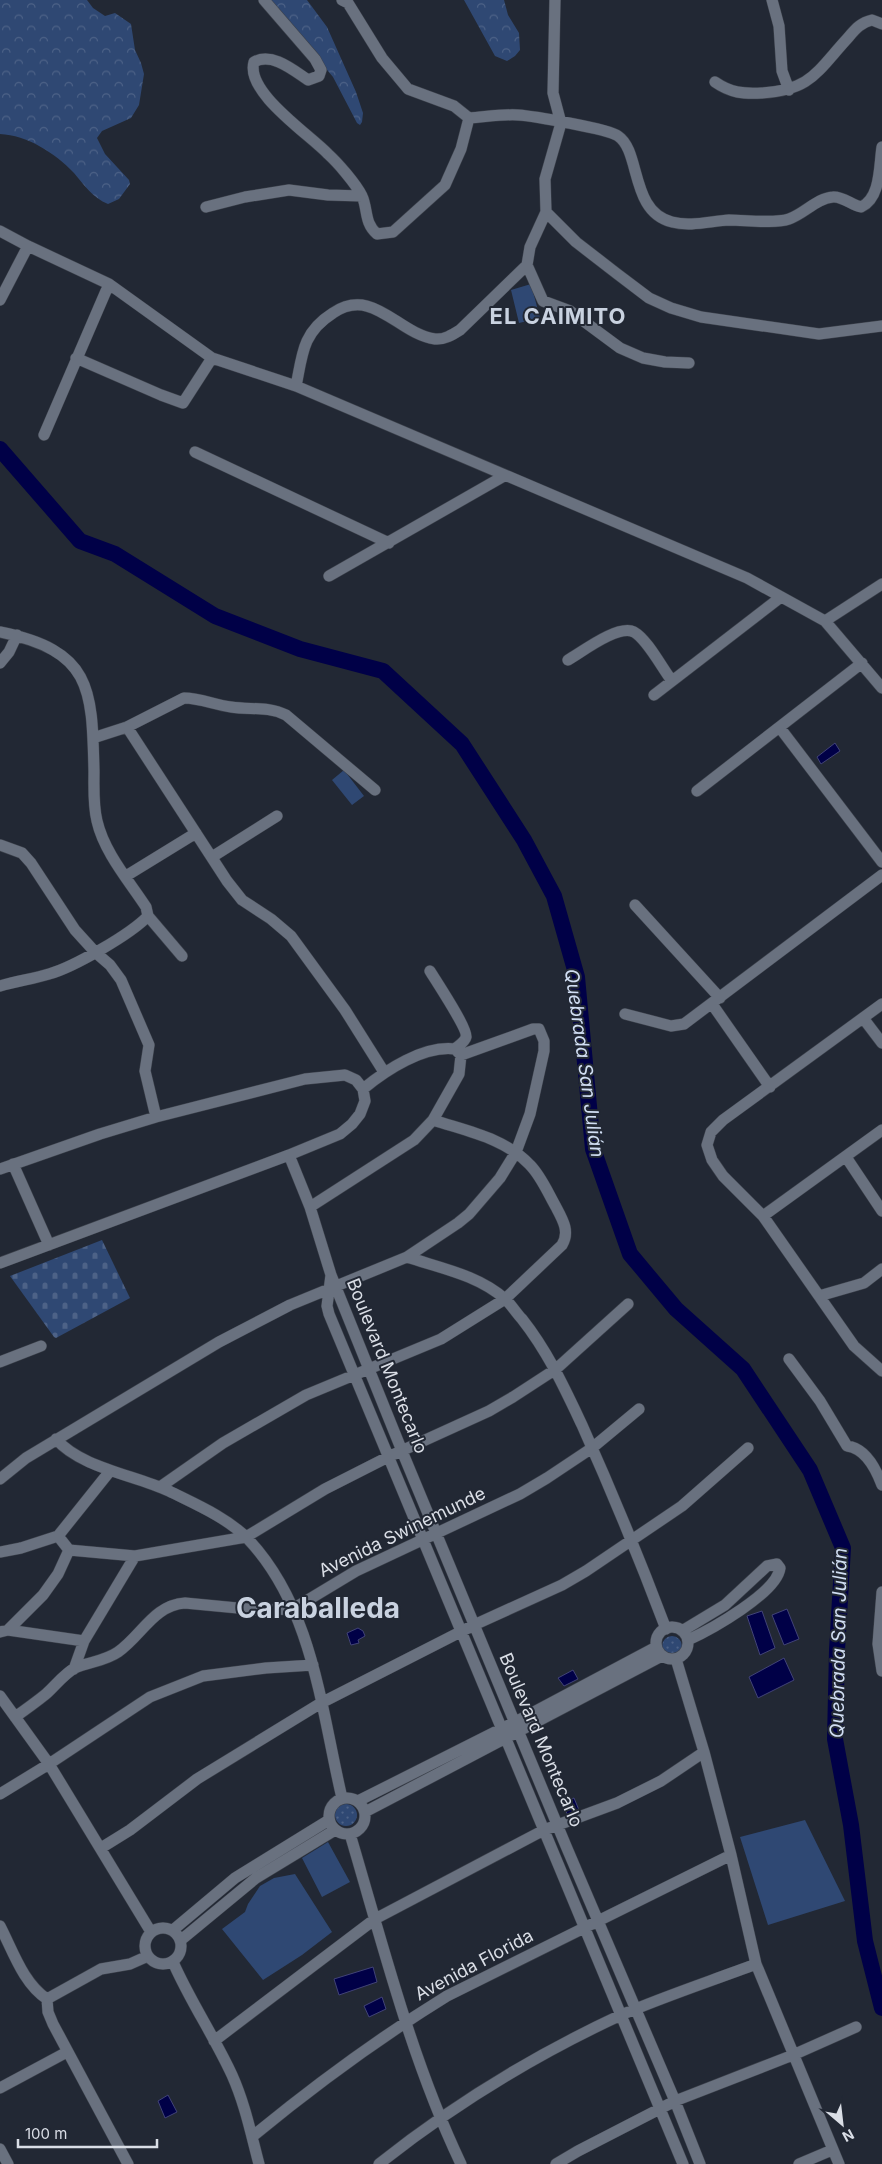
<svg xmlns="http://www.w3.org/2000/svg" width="882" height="2164" viewBox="0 0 882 2164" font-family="Inter,sans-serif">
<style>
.grass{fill:url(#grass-dots)}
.forest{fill:url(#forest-crowns)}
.cemetery{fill:url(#cemetery-stones)}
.garden{fill:#2f4873}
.water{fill:#000047;stroke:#414377}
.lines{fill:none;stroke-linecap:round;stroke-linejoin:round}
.river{stroke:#000047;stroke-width:16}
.street-casing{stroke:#3d424c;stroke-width:12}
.street{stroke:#69717f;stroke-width:11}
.labels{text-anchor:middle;stroke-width:4;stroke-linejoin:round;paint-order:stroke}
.street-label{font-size:18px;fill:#dadee6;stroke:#222834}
.water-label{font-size:19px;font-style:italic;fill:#d1def3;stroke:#222834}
.district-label{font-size:22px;font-weight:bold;letter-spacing:1px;fill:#c9d2e0;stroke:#222834}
.town-label{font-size:28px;font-weight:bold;fill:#c9d2e0;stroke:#222834}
</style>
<defs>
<pattern id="grass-dots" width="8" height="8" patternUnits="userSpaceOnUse" patternTransform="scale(1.25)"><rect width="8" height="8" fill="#2f4873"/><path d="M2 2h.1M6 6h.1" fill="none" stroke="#4d6287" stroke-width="1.8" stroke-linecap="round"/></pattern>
<pattern id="forest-crowns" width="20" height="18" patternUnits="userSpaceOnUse" patternTransform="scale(1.25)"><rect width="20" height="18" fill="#2f4873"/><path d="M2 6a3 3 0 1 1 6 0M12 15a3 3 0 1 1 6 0" fill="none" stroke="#4d6287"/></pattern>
<pattern id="cemetery-stones" width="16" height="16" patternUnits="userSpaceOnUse" patternTransform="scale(1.25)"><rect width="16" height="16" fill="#2f4873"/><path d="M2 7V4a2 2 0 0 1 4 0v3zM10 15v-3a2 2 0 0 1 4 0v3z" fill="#4d6287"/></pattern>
</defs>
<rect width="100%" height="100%" fill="#222834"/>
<path class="grass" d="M662 1646a10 10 0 1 1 20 0a10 10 0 1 1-20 0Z
M335 1815a11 11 0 1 1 22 0a11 11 0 1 1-22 0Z"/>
<path class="forest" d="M 0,0 L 87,0 L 93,8 L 105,16 L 115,13 L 131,24 L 135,50 L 141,63 L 144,74 L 139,105 L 131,118 L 102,131 L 97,138 L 105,154 L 129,180 L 130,184 L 119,199 L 108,204 C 93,198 84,185 74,173 C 55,153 27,135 0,134 Z
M 264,0 L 307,0 L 327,27 L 356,92 L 363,113 L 362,122 L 360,125 L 357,123 L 333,77 L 287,22 Z
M 464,0 L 504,0 L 508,15 L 519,33 L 520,50 L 515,56 L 507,61 L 495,56 Z"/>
<path class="cemetery" d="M 102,1240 L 130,1298 L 56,1338 L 54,1337 L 10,1276 Z"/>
<path class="garden" d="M 531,284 L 540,318 L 519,323 L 511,290 Z
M 344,770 L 364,796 L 352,805 L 332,780 Z
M 805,1820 L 845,1901 L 768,1925 L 740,1837 Z
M 328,1842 L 350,1882 L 322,1897 L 302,1858 Z
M 295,1874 L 332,1932 L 302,1955 L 263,1980 L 222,1929 L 245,1912 L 248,1904 L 260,1886 L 274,1878 Z"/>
<path class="water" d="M 835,743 L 840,751 L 821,764 L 817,757 Z
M 787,1609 L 799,1639 L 784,1645 L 772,1615 Z
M 762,1611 L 775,1648 L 760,1655 L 747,1616 Z
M 358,1628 L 363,1631 L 365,1636 L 358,1640 L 359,1643 L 351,1645 L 347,1633 Z
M 784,1658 L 794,1680 L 758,1698 L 749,1677 Z
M 573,1670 L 578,1679 L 564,1686 L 558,1678 Z
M 574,1798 L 579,1810 L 568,1815 L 561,1803 Z
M 373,1967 L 377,1982 L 339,1995 L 334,1979 Z
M 382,1997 L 386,2009 L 369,2017 L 364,2006 Z
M 168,2095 L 177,2112 L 165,2118 L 158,2101 Z"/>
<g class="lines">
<path class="river" d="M 0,449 L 80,541 L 115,554 L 215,616 L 300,649 L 383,671 L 462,744 L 524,840 L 554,896 L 577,977 L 593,1149 L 630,1254 L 676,1309 L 743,1369 L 810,1470 L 843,1548 L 837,1650 L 835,1739 L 851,1825 L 865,1941 L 882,2008"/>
<g class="street-casing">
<path id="street" d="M 264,0 L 315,59 L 321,70 L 319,76 L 308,80 C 293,70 272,52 254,62 C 245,92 309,134 328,154 C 338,163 356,184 362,196 C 368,209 364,223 377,234 L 393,232 L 445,185 L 461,149 L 469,118
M 342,0 L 348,3 L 382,58 L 408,89 L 454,106 L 469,118 C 485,117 502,114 518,115 C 533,116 609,129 618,136 C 641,151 630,212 672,222 C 690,227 711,221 729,220 C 746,220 774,224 789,219 C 804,214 817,198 833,197 C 842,196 852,205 861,207 C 881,198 879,166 882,147
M 772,0 L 779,26 L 782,71 L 789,90
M 715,82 C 731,93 743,94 762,93 C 810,90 816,73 846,40 C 854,31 859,23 872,20 L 882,24
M 206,207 L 245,197 L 289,190 L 328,195 L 362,196
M 546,212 L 576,242 L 616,273 L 649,298 L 671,308 L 701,317 L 819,334 L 882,326
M 0,231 L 28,246 L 109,284 L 212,358 L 296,386 L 747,578 L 825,621 L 882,688
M 527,265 L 543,301 L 570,311 L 620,348 L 643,358 L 665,362 L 689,363
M 0,300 L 28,246
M 76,358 L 161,395 L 183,403 L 212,358
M 296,386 C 299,372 301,354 307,341 C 312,330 322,320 333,313 C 373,286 398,334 435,339 C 444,340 452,335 460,330 L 527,265 L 530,247 L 546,212 L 545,179 L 561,123 L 553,93 L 555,0
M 44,435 L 109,284
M 195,452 L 389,543
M 329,576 L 504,476
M 825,621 L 882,584
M 0,632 C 92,651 92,688 94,771 C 94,787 93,805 97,821 C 104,852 129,881 146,907 L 148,916 L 182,956
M 568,660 C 582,652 618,624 634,632 C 647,639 662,668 672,681
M 0,663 L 9,652 L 17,635
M 654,695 L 781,597
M 127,727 L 227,881 L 242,900 L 271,919 L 291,936 L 345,1010 L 384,1072
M 780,728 L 882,862
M 93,738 L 127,727 L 184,698 C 200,698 215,705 231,707 C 250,710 268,706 286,715 L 375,790
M 697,791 L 862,663
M 0,845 L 22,853 L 31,863 L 75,930 L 95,952 L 110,965 L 121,980 L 149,1045 L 145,1071 L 156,1117
M 212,857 L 277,816
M 126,876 L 196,833
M 635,905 L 720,998
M 430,971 C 436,981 468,1029 466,1037 C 465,1042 458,1046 455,1049
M 0,986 C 16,981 33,979 49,974 C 74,967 131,934 148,916
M 712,1004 L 770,1087
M 882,1004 L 723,1120 L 711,1132 L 707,1145 L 712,1160 L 723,1176 L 763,1216 L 854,1346 L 882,1371
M 625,1014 L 671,1026 L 684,1024 L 882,875
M 863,1018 L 882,1043
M 289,1155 L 310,1207 L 331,1275 L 402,1451 L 566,1846 L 675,2101 L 700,2164
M 846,1157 L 882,1211
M 13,1164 L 49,1245
M 0,1169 L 100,1134 L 156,1117 L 305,1079 L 345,1075 L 356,1080 L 363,1089 L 365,1101 L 360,1114 L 352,1124 L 340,1134 L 289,1155 L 0,1263
M 310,1207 L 414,1140 L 433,1120 L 459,1074 L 461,1055 L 455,1049 C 424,1045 386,1070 363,1089
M 763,1216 L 882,1130
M 407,1257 C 440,1268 478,1275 505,1299 C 511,1304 516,1313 522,1319 C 548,1352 564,1387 582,1425 C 612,1492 640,1560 666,1629
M 331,1275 L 327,1306 L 329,1314 L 683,2164
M 819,1296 L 864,1283 L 882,1269
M 789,1359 L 820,1401 L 847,1446 C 865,1448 876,1469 882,1485
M 0,1362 L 41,1346
M 56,1439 C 81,1468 135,1475 169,1491 C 195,1504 226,1517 247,1538 C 313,1607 321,1709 342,1798
M 0,1479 L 26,1458 L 219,1342 L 290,1305 L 407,1257 L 458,1223 L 469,1214 L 500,1178 L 516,1152 L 530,1114 L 544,1051 L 544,1041 L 539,1029 L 533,1029 L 461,1055
M 160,1487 L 223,1443 L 306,1395 L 441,1339 L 505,1299 L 562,1245 C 570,1232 563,1220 556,1207 C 548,1193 541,1176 530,1165 C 505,1138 466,1131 433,1120
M 58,1536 L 69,1550 L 135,1556 L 246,1537 L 325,1489 L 388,1457 L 489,1411 L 513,1397 L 556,1369 L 628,1304
M 0,1552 L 21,1548 L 58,1536 L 110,1471
M 882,1592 L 878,1644 L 882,1671
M656 1643a16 16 0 1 1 32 0a16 16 0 1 1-32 0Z
M 8,1630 L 43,1595 L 58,1574 L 69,1550
M 682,1631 L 725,1605 L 767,1566 L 777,1564 L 780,1568 C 777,1593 710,1630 688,1640
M 0,1632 L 8,1630 L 84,1641
M 676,1659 L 704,1752 L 731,1855 L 756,1964 L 839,2164
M 74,1669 L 84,1641 L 135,1556
M 0,1696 L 49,1764 L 151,1932
M 15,1717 C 25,1710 36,1702 46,1694 C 55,1686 65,1673 75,1668 C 89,1662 105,1661 118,1652 C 142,1635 154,1605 185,1603 L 258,1610 L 293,1609 L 356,1571 L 520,1494 L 547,1478 L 592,1448 L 639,1409
M 0,1794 L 49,1764 L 150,1697 L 203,1676 L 266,1668 L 313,1665
M329 1816a18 18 0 1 1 36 0a18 18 0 1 1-36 0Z
M 358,1801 L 515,1722 L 656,1647
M 365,1812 L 662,1656
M 350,1834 C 383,1945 411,2059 461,2164
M 101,1848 L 130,1830 L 197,1779 L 321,1703 L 474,1625 L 562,1585 L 586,1571 L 682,1506 L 748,1448
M 0,1926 C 13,1951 23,1983 47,1999 L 48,2012 L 53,2024 L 128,2164
M145 1946a18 18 0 1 1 36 0a18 18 0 1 1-36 0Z
M 173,1930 L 235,1878 L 329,1820
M 181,1940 L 256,1878 L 335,1830
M 173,1962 C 190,2001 214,2036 232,2075 C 245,2104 251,2134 259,2164
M 47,1999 L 101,1969 L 130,1964 L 148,1956
M 214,2041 L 375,1919 L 544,1830 L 617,1803 L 661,1781 L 704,1752
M 0,2088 L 67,2052
M 253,2136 C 315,2085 379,2038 447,1996 L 731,1855
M 0,2149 L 8,2164
M 379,2164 C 453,2105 535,2055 621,2015 C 665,1996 711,1981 756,1964
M 556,2164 L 578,2151 L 675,2101 L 793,2055 L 856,2027
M 799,2164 L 832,2150"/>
</g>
<use href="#street" class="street"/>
</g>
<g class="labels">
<g class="street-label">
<text transform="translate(387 1366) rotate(68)" y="6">Boulevard Montecarlo</text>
<text transform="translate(402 1532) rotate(-26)" y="6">Avenida Swinemunde</text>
<text transform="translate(541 1740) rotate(67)" y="6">Boulevard Montecarlo</text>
<text transform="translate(474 1965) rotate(-28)" y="6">Avenida Florida</text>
</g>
<g class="water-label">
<text transform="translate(585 1063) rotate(82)" y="7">Quebrada San Julián</text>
<text transform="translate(838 1643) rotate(-89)" y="7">Quebrada San Julián</text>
</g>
<g class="district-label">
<text x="558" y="324">EL CAIMITO</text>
</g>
<g class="town-label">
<text x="318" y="1618">Caraballeda</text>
</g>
</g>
<g transform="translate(842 2124) rotate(152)" stroke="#222834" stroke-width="4" paint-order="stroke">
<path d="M0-4L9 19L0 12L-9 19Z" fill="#dadee6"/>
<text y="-8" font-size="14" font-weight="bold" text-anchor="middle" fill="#dadee6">N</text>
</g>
<path d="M18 2139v8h139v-8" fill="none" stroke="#dadee6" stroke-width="2.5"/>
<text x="25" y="2139" font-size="15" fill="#dadee6" stroke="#222834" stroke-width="4" paint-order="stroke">100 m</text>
</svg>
